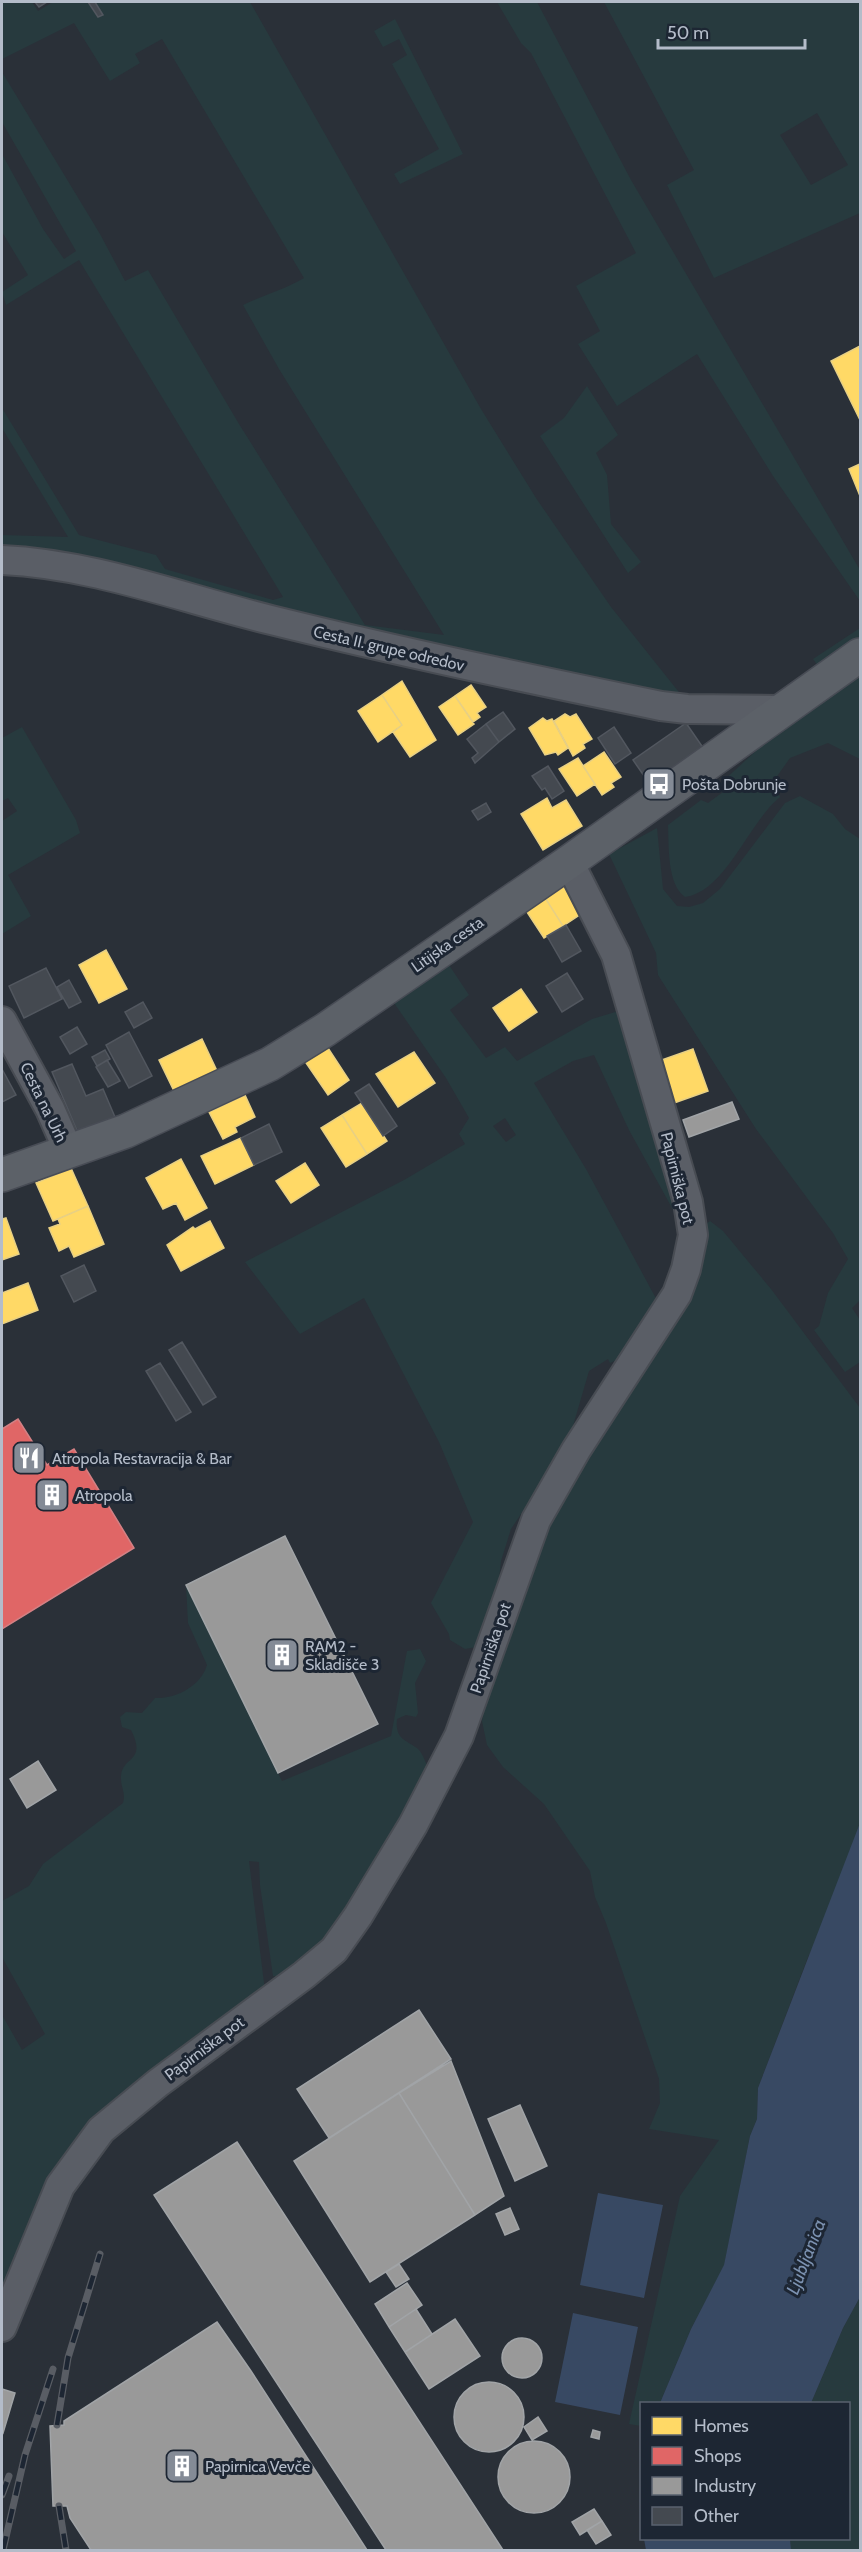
<svg xmlns="http://www.w3.org/2000/svg" width="862" height="2552" viewBox="0 0 862 2552" font-family="Cabin,sans-serif">
<style>
.green{fill:#273a3e;fill-rule:evenodd}
.water{fill:#384963}
.homes{fill:#ffd966;stroke:#e8d084;stroke-width:1.5}
.shops{fill:#e06666;stroke:#d38084;stroke-width:1.5}
.industry{fill:#999;stroke:#a1a4a7;stroke-width:1.5}
.building{fill:#444950;stroke:#52575f;stroke-width:1.5}
.lines{fill:none;stroke-linecap:round;stroke-linejoin:round}
.minor-casing{stroke:#484c53;stroke-width:32}
.major-casing{stroke:#484c55;stroke-width:36}
.minor{stroke:#5a5e66;stroke-width:28}
.major{stroke:#5c6168;stroke-width:33}
.rail-casing{stroke:#595d64;stroke-width:7}
.rail{stroke:#1d2633;stroke-width:4.5;stroke-dasharray:14;stroke-linecap:butt}
.labels{text-anchor:middle;stroke-width:6;stroke-linejoin:round;paint-order:stroke}
.street-label{font-size:16px;fill:#b4bcc9;stroke:#1d2633}
.poi-label{font-size:16px;fill:#b4bcc9;stroke:#1d2633;text-anchor:start}
.water-label{font-size:18px;font-style:italic;fill:#7c92b1;stroke:#1d2633}
</style>
<rect width="100%" height="100%" fill="#2a3038"/>
<path class="green" d="M 2,2 L 32,2 L 38,11 L 53,2 L 250,2 L 481,409 L 536,498 L 611,607 L 682,696 L 619,686 L 574,673 L 557,675 L 287,615 L 111,562 L 44,551 L 2,548 L 2,535 L 68,537 L 2,428 L 2,408 L 79,535 L 156,555 L 165,569 L 273,600 L 283,597 L 79,260 L 6,305 L 2,292 L 28,275 L 2,232 L 2,154 L 43,229 L 64,259 L 76,251 L 2,122 L 2,72 L 100,234 L 125,281 L 148,270 L 239,424 L 365,625 L 444,635 L 279,369 L 243,305 C 263,295 284,290 304,278 L 162,39 L 135,54 L 140,63 L 110,81 L 74,23 L 2,59 Z
M 497,2 L 537,2 L 631,180 L 860,570 L 860,601 L 773,476 L 697,354 L 617,406 L 578,344 L 600,331 L 576,286 L 636,253 L 531,53 L 521,43 Z
M 604,2 L 860,2 L 860,213 L 714,278 L 667,185 L 694,170 ZM 817,113 L 848,165 L 811,185 L 780,135 Z
M 395,19 L 463,154 L 400,184 L 394,174 L 439,149 L 392,64 L 407,55 L 399,39 L 383,47 L 374,31 Z
M 587,386 L 618,435 L 596,453 L 607,475 L 611,524 L 641,562 L 628,573 L 540,436 L 564,418 Z
M 860,628 L 860,637 L 818,666 L 813,659 Z
M 860,676 L 860,759 L 828,743 L 790,758 L 773,782 L 780,797 C 748,823 726,891 685,897 C 667,884 669,847 668,825 L 701,800 L 708,803 L 723,792 L 721,783 L 758,749 Z
M 22,727 L 76,820 L 80,833 L 8,875 L 31,916 L 2,934 L 2,821 L 17,811 L 8,798 L 2,801 L 2,738 Z
M 800,796 L 833,814 L 845,829 L 860,839 L 860,1300 L 852,1308 L 860,1320 L 860,1362 L 845,1372 L 814,1330 L 819,1326 L 828,1293 L 848,1259 L 833,1233 L 756,1129 L 658,975 L 656,953 L 609,854 L 657,828 L 663,889 L 677,906 L 689,907 L 703,903 L 720,889 L 785,803 Z
M 445,959 L 469,995 L 450,1010 L 486,1058 L 505,1047 L 517,1061 L 592,1019 L 622,1010 L 674,1185 L 677,1217 L 629,1130 L 594,1055 L 573,1061 L 534,1083 L 586,1169 L 659,1304 L 619,1359 L 610,1363 L 608,1359 L 589,1371 L 568,1443 L 511,1529 L 501,1561 L 497,1598 L 476,1647 L 465,1649 L 450,1640 L 449,1634 L 431,1603 L 473,1522 L 439,1442 L 364,1298 L 300,1334 L 245,1262 L 404,1180 L 465,1144 L 459,1134 L 469,1118 L 446,1078 L 392,1000 ZM 505,1118 L 516,1135 L 506,1142 L 493,1126 Z
M 710,1221 L 723,1231 L 771,1289 L 860,1408 L 860,1855 L 808,1957 L 758,2088 L 757,2119 L 750,2136 L 724,2266 L 691,2329 L 660,2403 L 642,2404 L 641,2426 L 629,2424 L 680,2196 L 719,2140 L 649,2129 L 660,2103 L 659,2079 L 606,1923 L 595,1897 L 590,1871 L 544,1804 L 503,1767 L 487,1745 L 482,1721 L 488,1689 L 552,1517 L 705,1225 Z
M 186,1585 L 282,1781 L 391,1736 L 407,1651 L 420,1649 L 426,1661 L 415,1683 L 418,1713 L 416,1717 L 406,1715 L 397,1719 C 395,1738 404,1739 417,1748 C 422,1752 424,1759 427,1765 L 419,1789 L 329,1939 L 281,1977 L 273,1976 L 260,1885 L 259,1862 L 249,1861 L 265,1991 L 108,2108 L 2,2307 L 2,2015 L 22,2050 L 45,2034 L 2,1957 L 2,1901 L 29,1886 L 43,1864 L 123,1803 C 126,1793 121,1788 121,1779 C 120,1755 148,1764 131,1730 L 122,1727 L 120,1717 L 126,1712 L 142,1713 L 155,1698 C 176,1699 201,1686 207,1665 L 188,1623 Z
M 860,2297 L 860,2550 L 791,2550 L 790,2539 L 848,2538 L 848,2404 L 811,2403 L 843,2328 Z"/>
<path class="water" d="M 860,1823 L 860,2297 L 843,2328 L 811,2403 L 660,2403 L 691,2329 L 724,2265 L 750,2136 L 757,2119 L 758,2088 Z
M 598,2193 L 663,2205 L 644,2298 L 580,2285 Z
M 573,2313 L 638,2327 L 620,2415 L 555,2402 Z
M 644,2539 L 790,2539 L 791,2550 L 646,2550 Z"/>
<path class="homes" d="M 860,346 L 860,420 L 831,361 Z
M 860,464 L 860,496 L 849,469 Z
M 402,681 L 436,740 L 410,757 L 393,732 L 402,725 L 382,695 Z
M 471,685 L 486,707 L 477,713 L 480,717 L 473,722 L 455,696 Z
M 382,695 L 402,725 L 378,742 L 358,711 Z
M 455,696 L 474,724 L 458,735 L 439,707 Z
M 565,714 L 570,717 L 576,714 L 592,739 L 583,744 L 585,748 L 573,756 L 554,721 Z
M 543,718 L 547,721 L 552,719 L 568,748 L 558,755 L 556,752 L 545,755 L 529,728 Z
M 604,752 L 621,777 L 611,783 L 614,787 L 602,795 L 583,766 Z
M 578,758 L 595,784 L 577,796 L 559,769 Z
M 547,798 L 552,808 L 566,800 L 582,826 L 543,850 L 521,814 Z
M 561,882 L 581,914 L 563,926 L 542,893 Z
M 542,893 L 563,926 L 544,938 L 523,906 Z
M 106,950 L 127,989 L 99,1003 L 79,965 Z
M 521,989 L 537,1012 L 509,1031 L 493,1008 Z
M 202,1039 L 217,1071 L 174,1091 L 159,1060 Z
M 326,1045 L 349,1080 L 328,1095 L 304,1060 Z
M 693,1049 L 708,1091 L 674,1103 L 659,1061 Z
M 414,1052 L 435,1083 L 398,1107 L 376,1074 Z
M 245,1095 L 255,1117 L 235,1127 L 237,1132 L 223,1139 L 209,1112 Z
M 362,1103 L 387,1141 L 367,1154 L 342,1115 Z
M 342,1115 L 367,1154 L 346,1167 L 321,1128 Z
M 241,1138 L 254,1165 L 215,1184 L 201,1156 Z
M 181,1159 L 207,1208 L 185,1220 L 176,1203 L 163,1209 L 146,1178 Z
M 305,1163 L 319,1185 L 291,1203 L 276,1181 Z
M 71,1168 L 88,1206 L 53,1221 L 36,1183 Z
M 88,1206 L 104,1244 L 74,1257 L 69,1246 L 59,1251 L 49,1228 L 60,1224 L 58,1219 Z
M 6,1218 L 19,1254 L 2,1260 L 2,1219 Z
M 210,1221 L 224,1248 L 181,1271 L 167,1245 L 193,1227 L 195,1229 Z
M 28,1283 L 38,1310 L 2,1324 L 2,1293 Z"/>
<path class="shops" d="M 18,1419 L 47,1465 L 74,1449 L 134,1548 L 2,1629 L 2,1429 Z"/>
<path class="industry" d="M 732,1102 L 739,1119 L 689,1137 L 683,1120 Z
M 285,1536 L 378,1724 L 278,1773 L 186,1585 Z
M 38,1761 L 56,1790 L 27,1808 L 10,1779 Z
M 419,2010 L 451,2059 L 329,2138 L 297,2089 Z
M 451,2061 L 504,2196 L 475,2215 L 399,2093 Z
M 399,2093 L 475,2215 L 370,2282 L 294,2161 Z
M 520,2105 L 547,2166 L 515,2181 L 488,2119 Z
M 237,2142 L 503,2550 L 386,2550 L 154,2195 Z
M 510,2208 L 519,2229 L 505,2235 L 496,2214 Z
M 399,2264 L 409,2279 L 396,2287 L 386,2272 Z
M 407,2283 L 422,2305 L 389,2327 L 375,2304 Z
M 416,2309 L 432,2334 L 405,2352 L 389,2327 Z
M 455,2319 L 480,2356 L 429,2389 L 405,2352 Z
M 217,2322 L 251,2371 L 367,2550 L 91,2550 L 70,2518 L 67,2506 L 53,2506 L 50,2426 L 64,2425 L 64,2421 Z
M502 2358a20 20 0 1 1 40 0a20 20 0 1 1-40 0Z
M454 2417a35 35 0 1 1 70 0a35 35 0 1 1-70 0Z
M 2,2389 L 15,2393 L 3,2433 L 2,2432 Z
M 538,2417 L 547,2431 L 532,2440 L 524,2427 Z
M 593,2430 L 600,2432 L 599,2439 L 591,2437 Z
M498 2477a36 36 0 1 1 72 0a36 36 0 1 1-72 0Z
M 594,2509 L 602,2521 L 580,2535 L 572,2522 Z
M 602,2521 L 611,2535 L 596,2544 L 587,2530 Z"/>
<path class="building" d="M 35,2 L 47,2 L 39,7 Z
M 88,2 L 95,2 L 103,15 L 98,17 Z
M 503,712 L 515,729 L 499,742 L 486,724 Z
M 686,723 L 704,749 L 651,786 L 633,760 Z
M 486,724 L 499,742 L 475,763 L 472,758 L 478,753 L 467,739 Z
M 614,727 L 631,753 L 615,764 L 598,738 Z
M 548,766 L 564,791 L 552,799 L 545,788 L 542,790 L 532,776 Z
M 486,803 L 491,812 L 478,820 L 472,811 Z
M 566,925 L 581,951 L 562,962 L 547,936 Z
M 46,968 L 62,999 L 24,1018 L 9,986 Z
M 567,973 L 583,999 L 562,1012 L 546,986 Z
M 69,980 L 81,1002 L 69,1008 L 57,987 Z
M 143,1002 L 152,1018 L 134,1028 L 125,1012 Z
M 77,1027 L 87,1044 L 70,1054 L 60,1037 Z
M 129,1032 L 152,1076 L 129,1088 L 106,1045 Z
M 105,1050 L 110,1059 L 97,1066 L 92,1057 Z
M 107,1060 L 120,1081 L 108,1087 L 96,1067 Z
M 72,1064 L 86,1096 L 103,1089 L 115,1117 L 78,1133 L 52,1072 Z
M 2,1069 L 16,1095 L 2,1102 Z
M 369,1084 L 397,1126 L 383,1136 L 355,1093 Z
M 269,1124 L 282,1152 L 254,1165 L 241,1138 Z
M 84,1265 L 96,1291 L 74,1302 L 61,1276 Z
M 182,1342 L 216,1397 L 203,1405 L 169,1350 Z
M 160,1363 L 191,1412 L 176,1421 L 146,1371 Z"/>
<g class="lines">
<g class="minor-casing">
<path id="minor" d="M 2,560 C 94,564 181,598 271,620 C 400,652 530,679 661,706 L 687,709 L 780,710
M 2,1021 L 50,1109 L 69,1152
M 2,2327 L 60,2186 L 101,2130 L 158,2083 L 304,1975 L 334,1950 L 358,1916 L 413,1825 L 459,1736 L 536,1520 L 576,1450 L 677,1294 L 686,1269 L 693,1235 L 688,1202 L 616,955 L 569,862"/>
</g>
<g class="major-casing">
<path id="major" d="M 2,1175 L 126,1131 L 270,1064 L 325,1030 L 569,862 L 860,655"/>
</g>
<use href="#minor" class="minor"/>
<use href="#major" class="major"/>
<g class="rail-casing">
<path id="rail" d="M 57,2425 L 68,2358 L 100,2254
M 2,2495 L 9,2476
M 59,2506 L 66,2550
M 3,2550 L 25,2455 L 53,2369"/>
</g>
<use href="#rail" class="rail"/>
</g>
<defs>
<g id="bus-square" transform="scale(1.725)"><rect x="-9" y="-9" width="18" height="18" rx="4" fill="#848b96" stroke="#1d2633"/><path d="M-5-6H5V4H4V6H2V4H-2V6H-4V4H-5ZM-3.5-4V0h7V-4ZM-3.5 1.2v1.5H-2V1.2ZM2 1.2v1.5H3.5V1.2Z" fill="#fff"/></g>
<g id="restaurant-square" transform="scale(1.725)"><rect x="-9" y="-9" width="18" height="18" rx="4" fill="#848b96" stroke="#1d2633"/><path d="M-5-6h1v4h1v-4h1v4h1v-4h1v5L-1.5 .5V6h-2V.5L-5-1ZM5-6V6H3V1.5H1.5Q1.5-4 5-6Z" fill="#fff"/></g>
<g id="building-square" transform="scale(1.725)"><rect x="-9" y="-9" width="18" height="18" rx="4" fill="#848b96" stroke="#1d2633"/><path d="M-4-6H4V6H1V3H-1V6H-4ZM-2.5-4.3h1.7v1.8h-1.7ZM.8-4.3h1.7v1.8H.8ZM-2.5-1h1.7V.8h-1.7ZM.8-1h1.7V.8H.8Z" fill="#fff"/></g>
</defs>
<g fill-rule="evenodd">
<use href="#bus-square" x="659" y="784"/>
<use href="#restaurant-square" x="29" y="1458"/>
<use href="#building-square" x="52" y="1495"/>
<use href="#building-square" x="282" y="1655"/>
<use href="#building-square" x="182" y="2466"/>
</g>
<g class="labels">
<g class="street-label">
<text transform="translate(389 648) rotate(13)" y="6">Cesta II. grupe odredov</text>
<text transform="translate(447 944) rotate(-35)" y="6">Litijska cesta</text>
<text transform="translate(44 1102) rotate(64)" y="6">Cesta na Urh</text>
<text transform="translate(678 1178) rotate(76)" y="6">Papirniška pot</text>
<text transform="translate(490 1648) rotate(-71)" y="6">Papirniška pot</text>
<text transform="translate(204 2048) rotate(-37)" y="6">Papirniška pot</text>
</g>
<g class="poi-label">
<text x="682" y="790">Pošta Dobrunje</text>
<text x="52" y="1464">Atropola Restavracija &amp; Bar</text>
<text x="75" y="1501">Atropola</text>
<text x="305" y="1652">RAM2 -<tspan x="305" dy="18">Skladišče 3</tspan></text>
<text x="205" y="2472">Papirnica Vevče</text>
</g>
<g class="water-label">
<text transform="translate(806 2257) rotate(-69)" y="6">Ljubljanica</text>
</g>
</g>
<rect width="862" height="2552" fill="none" stroke="#b4bcc9" stroke-width="6"/>
<rect x="640" y="2402" width="210" height="138" fill="#1d2633" stroke="#59626f" stroke-width="1.5"/>
<rect x="652" y="2417" width="30" height="18" fill="#ffd966" stroke="#59626f" stroke-width="1.5"/>
<text x="694" y="2432" font-size="18" fill="#b4bcc9">Homes</text>
<rect x="652" y="2447" width="30" height="18" fill="#e06666" stroke="#59626f" stroke-width="1.5"/>
<text x="694" y="2462" font-size="18" fill="#b4bcc9">Shops</text>
<rect x="652" y="2477" width="30" height="18" fill="#999999" stroke="#59626f" stroke-width="1.5"/>
<text x="694" y="2492" font-size="18" fill="#b4bcc9">Industry</text>
<rect x="652" y="2507" width="30" height="18" fill="#444950" stroke="#59626f" stroke-width="1.5"/>
<text x="694" y="2522" font-size="18" fill="#b4bcc9">Other</text>
<path d="M658 39v9h147v-9" fill="none" stroke="#b4bcc9" stroke-width="3"/>
<text x="667" y="39" font-size="18" fill="#b4bcc9" stroke="#1d2633" stroke-width="4.5" paint-order="stroke">50 m</text>
</svg>
